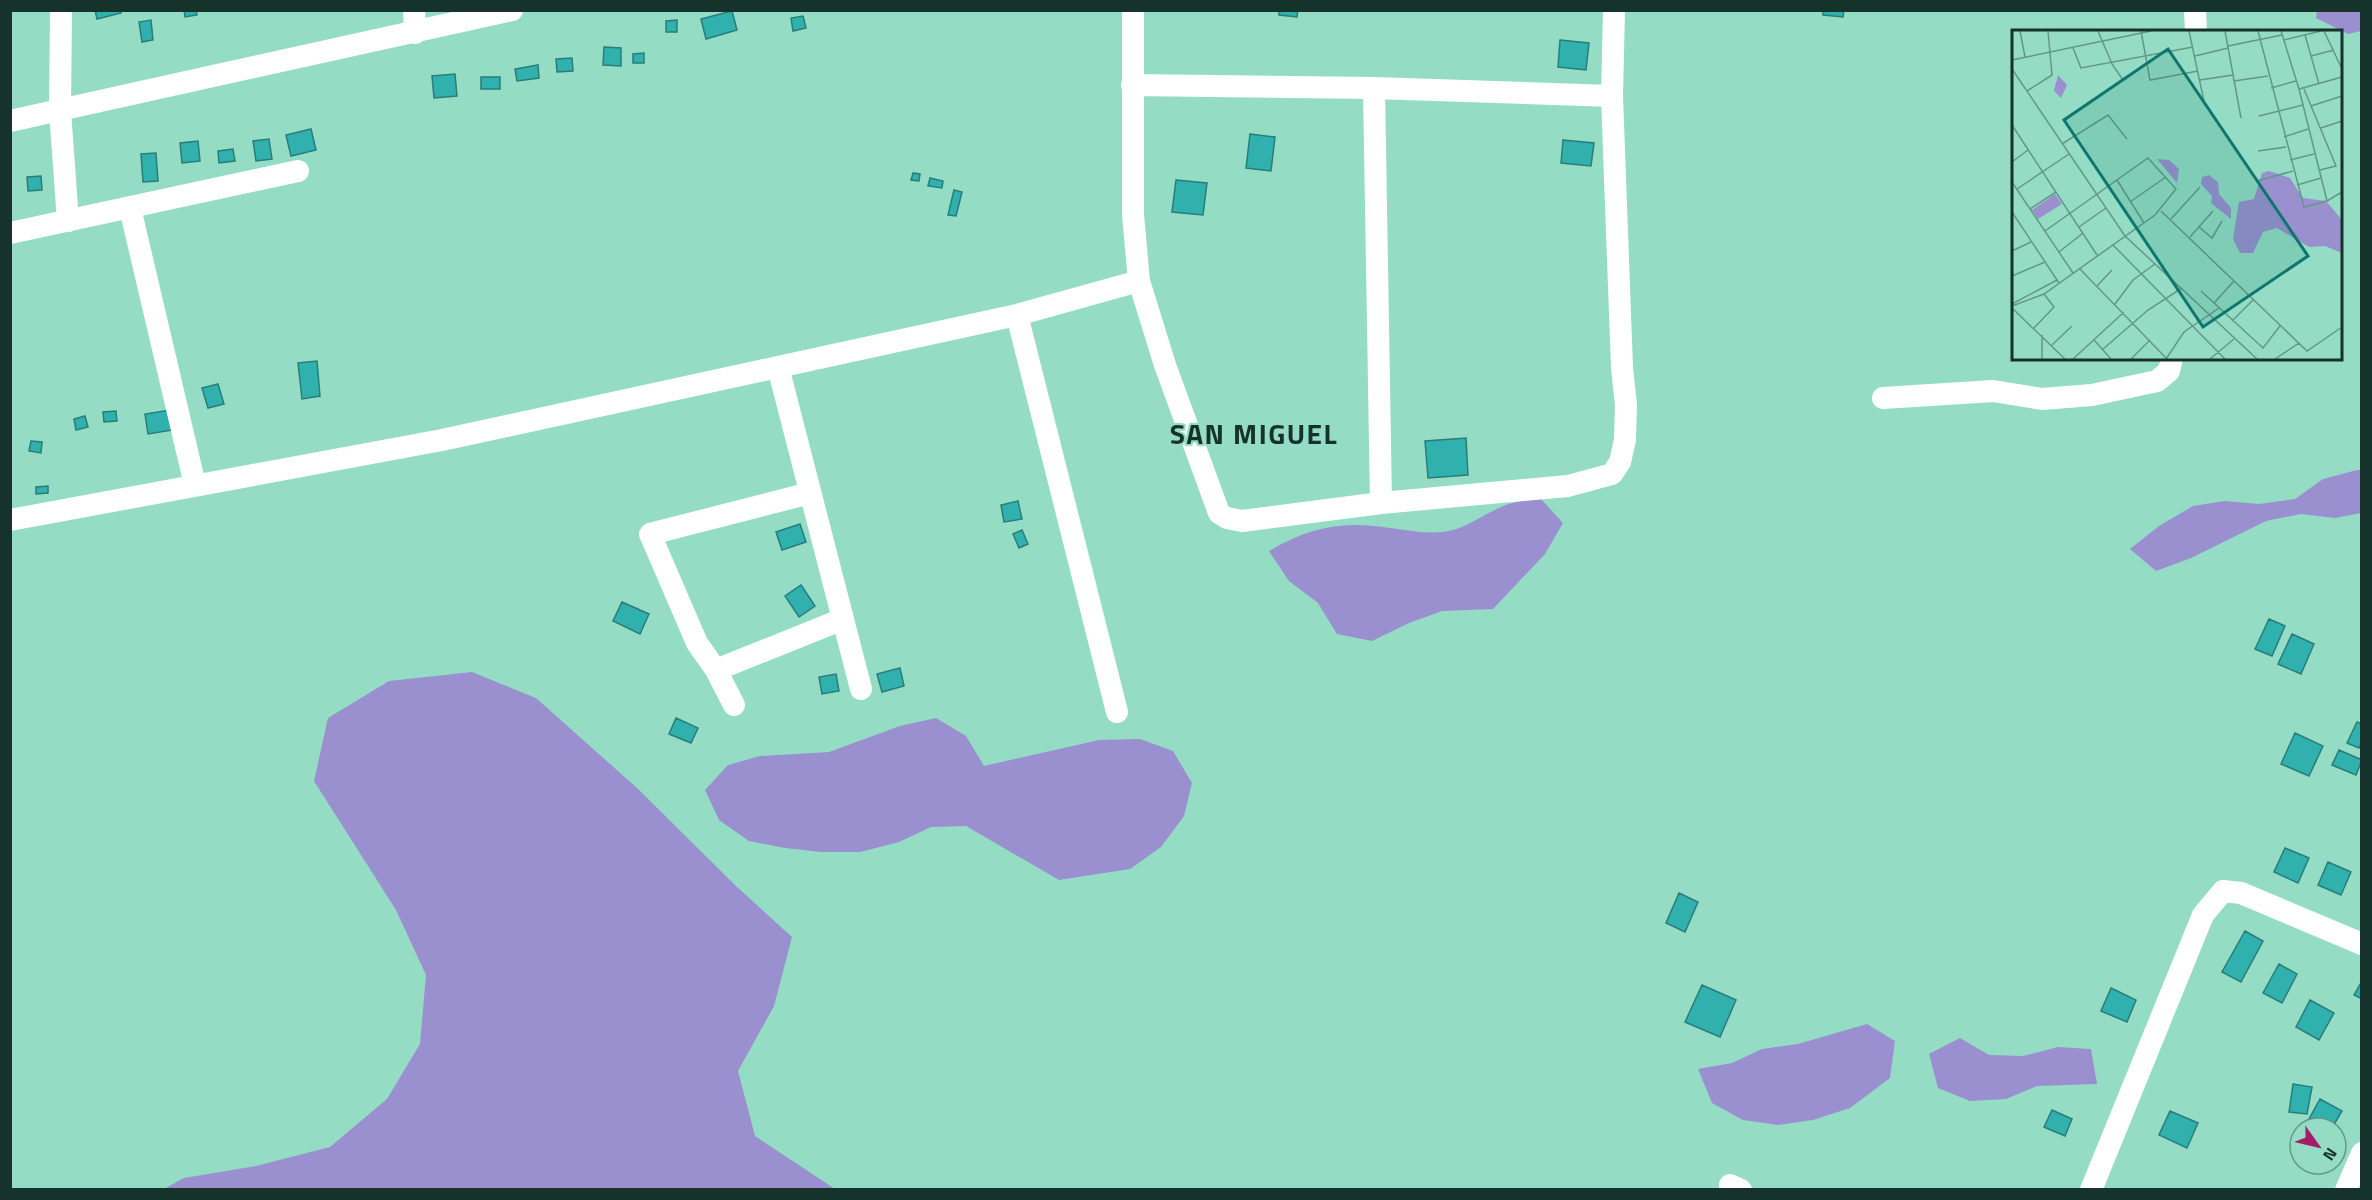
<svg xmlns="http://www.w3.org/2000/svg" width="2372" height="1200" viewBox="0 0 2372 1200" font-family="'Titillium Web',sans-serif">
<style>
.green{fill:#9a8fcf}
.building{fill:#30b1ad;stroke:#297d7a;stroke-width:1.5}
.lines{fill:none;stroke-linecap:round;stroke-linejoin:round}
.minor{stroke:#fff;stroke-width:22}
.labels{text-anchor:middle;stroke-width:4.5;stroke-linejoin:round;paint-order:stroke}
.district-label{font-size:28px;font-weight:bold;letter-spacing:1.5px;fill:#16332b;stroke:#95dcc5}
.inset-road{fill:none;stroke:#629887;stroke-width:1.5}
.view{fill:#0f766e;fill-opacity:0.15;stroke:#0f766e;stroke-width:3}
.inset-edge{fill:none;stroke:#16332b;stroke-width:3}
</style>
<rect width="100%" height="100%" fill="#95dcc5"/>
<path class="green" d="M 2317,11 L 2361,11 L 2361,31 L 2348,34 L 2316,18 Z
M 2357,470 L 2361,470 L 2361,513 L 2335,518 L 2301,514 L 2266,521 L 2191,558 L 2156,571 L 2130,549 L 2159,526 L 2193,506 L 2225,501 L 2259,504 L 2295,499 L 2323,479 Z
M 1540,498 L 1563,523 L 1545,554 L 1493,609 L 1442,611 L 1409,623 L 1372,641 L 1337,634 L 1318,603 L 1289,581 L 1269,551 C 1304,531 1332,522 1374,526 C 1396,528 1419,534 1442,532 C 1467,530 1486,511 1509,504 C 1519,501 1530,500 1540,498 Z
M 472,672 L 536,698 L 637,788 L 737,887 L 792,937 L 774,1006 L 738,1071 L 755,1136 L 835,1189 L 164,1189 L 184,1178 L 256,1166 L 330,1147 L 387,1099 L 420,1044 L 426,975 L 396,910 L 314,781 L 328,718 L 389,681 Z
M 936,718 L 966,736 L 984,766 L 1099,740 L 1140,739 L 1173,751 L 1192,783 L 1184,816 L 1161,847 L 1130,869 L 1059,880 L 966,826 L 931,827 L 899,842 L 860,852 L 821,852 L 785,848 L 749,841 L 719,820 L 705,790 L 728,765 L 760,756 L 829,752 L 900,726 Z
M 1867,1024 L 1895,1041 L 1890,1078 L 1850,1108 L 1813,1120 L 1778,1125 L 1743,1120 L 1712,1103 L 1698,1069 L 1732,1063 L 1762,1049 L 1798,1044 Z
M 1960,1038 L 1989,1055 L 2023,1056 L 2058,1047 L 2091,1049 L 2097,1084 L 2037,1086 L 2006,1099 L 1970,1101 L 1938,1088 L 1929,1054 Z"/>
<path class="building" d="M 95,10 L 121,10 L 121,13 L 97,19 Z
M 184,10 L 196,10 L 197,15 L 185,17 Z
M 1279,10 L 1298,10 L 1297,17 L 1279,15 Z
M 1823,10 L 1844,10 L 1843,17 L 1823,15 Z
M 732,11 L 737,30 L 706,39 L 701,19 Z
M 803,16 L 806,28 L 793,31 L 791,18 Z
M 151,20 L 153,40 L 142,42 L 139,22 Z
M 677,20 L 677,32 L 666,32 L 666,21 Z
M 1560,40 L 1589,43 L 1586,70 L 1558,67 Z
M 604,47 L 621,48 L 621,66 L 603,65 Z
M 644,53 L 644,63 L 633,63 L 633,54 Z
M 572,58 L 573,71 L 557,72 L 556,59 Z
M 538,65 L 539,78 L 517,81 L 515,69 Z
M 455,74 L 457,96 L 434,98 L 432,76 Z
M 481,77 L 500,77 L 500,89 L 481,89 Z
M 311,129 L 316,150 L 291,156 L 286,135 Z
M 1250,134 L 1275,137 L 1271,171 L 1246,168 Z
M 269,139 L 272,159 L 256,161 L 253,141 Z
M 1563,140 L 1594,143 L 1591,166 L 1561,163 Z
M 198,141 L 200,161 L 182,163 L 180,143 Z
M 233,149 L 235,161 L 219,163 L 218,151 Z
M 156,153 L 158,181 L 143,182 L 141,154 Z
M 913,173 L 920,174 L 919,181 L 911,180 Z
M 41,176 L 42,190 L 28,191 L 27,177 Z
M 930,178 L 943,181 L 942,188 L 928,186 Z
M 1176,180 L 1207,183 L 1203,215 L 1172,212 Z
M 954,190 L 962,192 L 956,216 L 948,215 Z
M 317,361 L 320,396 L 302,399 L 298,363 Z
M 218,384 L 224,404 L 208,408 L 202,388 Z
M 170,410 L 173,430 L 148,434 L 145,414 Z
M 116,411 L 117,421 L 104,422 L 103,412 Z
M 85,416 L 88,427 L 76,430 L 74,419 Z
M 1466,438 L 1468,475 L 1428,478 L 1425,441 Z
M 31,441 L 42,442 L 41,453 L 29,451 Z
M 48,486 L 48,493 L 36,494 L 36,487 Z
M 1018,501 L 1022,519 L 1004,522 L 1001,505 Z
M 800,524 L 806,542 L 782,550 L 776,532 Z
M 1022,530 L 1028,544 L 1019,548 L 1013,534 Z
M 801,585 L 815,606 L 799,617 L 785,596 Z
M 622,602 L 649,614 L 640,634 L 613,621 Z
M 2269,619 L 2285,626 L 2272,656 L 2255,649 Z
M 2292,634 L 2314,644 L 2301,674 L 2278,664 Z
M 900,668 L 904,686 L 882,692 L 877,674 Z
M 836,674 L 839,691 L 822,694 L 819,677 Z
M 676,718 L 698,728 L 691,743 L 669,734 Z
M 2357,722 L 2362,724 L 2362,742 L 2359,748 L 2347,743 Z
M 2295,733 L 2323,746 L 2309,776 L 2281,764 Z
M 2339,750 L 2362,760 L 2356,775 L 2332,765 Z
M 2285,848 L 2309,858 L 2298,883 L 2274,872 Z
M 2328,862 L 2351,872 L 2341,895 L 2318,885 Z
M 1679,893 L 1698,902 L 1685,932 L 1666,923 Z
M 2245,931 L 2263,941 L 2241,982 L 2222,972 Z
M 2279,964 L 2297,974 L 2282,1003 L 2263,993 Z
M 2362,981 L 2362,999 L 2354,995 Z
M 1702,985 L 1736,1000 L 1720,1037 L 1685,1022 Z
M 2111,988 L 2136,1000 L 2127,1022 L 2101,1011 Z
M 2310,1000 L 2334,1013 L 2319,1040 L 2296,1027 Z
M 2293,1084 L 2312,1087 L 2307,1114 L 2289,1112 Z
M 2320,1099 L 2342,1111 L 2332,1128 L 2326,1128 L 2309,1119 Z
M 2052,1110 L 2072,1119 L 2065,1136 L 2044,1127 Z
M 2170,1111 L 2198,1123 L 2187,1148 L 2159,1135 Z"/>
<g class="lines">
<path class="minor" d="M 61,10 L 60,111 L 68,221
M 414,10 L 415,33
M 1133,10 L 1133,215 L 1139,281 L 1165,365 L 1219,513 L 1227,518 L 1242,521 L 1381,503 L 1568,486 L 1612,474 L 1620,462 L 1625,440 L 1626,405 L 1622,368 L 1612,96 L 1614,10
M 2195,10 L 2196,32
M 1132,85 L 1374,88 L 1612,96
M 1374,88 L 1381,503
M 10,121 L 512,10
M 130,208 L 195,485
M 10,233 L 298,171
M 1017,315 L 1117,712
M 778,367 L 861,689
M 1883,398 L 1993,391 L 2042,399 L 2092,395 L 2157,381 L 2169,371 L 2172,358
M 10,520 L 442,440 L 1017,315 L 1139,281
M 716,670 L 843,619
M 734,705 L 716,670 L 697,643 L 650,534 L 810,493
M 1730,1185 L 1741,1190
M 2091,1190 L 2203,915 L 2223,891 L 2241,893 L 2362,944
M 2346,1190 L 2362,1153"/>
</g>
<g class="labels">
<g class="district-label">
<text x="1254" y="444">SAN MIGUEL</text>
</g>
</g>
<g transform="translate(2012 30)">
<rect width="330" height="330" fill="#95dcc5"/>
<path d="M 46,45 L 55,55 L 49,68 L 42,61 ZM 145,129 L 157,130 L 167,139 L 165,153 ZM 257,141 L 278,148 L 291,168 L 314,171 L 319,177 L 330,190 L 330,223 L 313,216 L 297,217 L 265,198 L 251,202 L 241,223 L 228,223 L 221,209 L 227,172 L 242,169 L 250,143 ZM 197,145 L 206,152 L 207,164 L 219,178 L 219,189 L 199,173 L 200,166 L 189,154 L 190,147 ZM 43,164 L 50,174 L 26,189 L 20,180 Z" fill="#9a8fcf"/>
<path class="inset-road" d="M 8,1 L 13,27M 86,1 L 100,34 L 111,50M 129,1 L 138,50 L 186,41M 177,1 L 193,76M 213,1 L 229,88M 246,1 L 292,177 L 315,171 L 330,162M 269,1 L 287,59 L 330,47M 312,1 L 330,39M 293,5 L 307,54M 272,10 L 309,1M 216,16 L 270,5M 61,18 L 69,38 L 181,17M 183,26 L 216,18M 299,26 L 322,20M 0,30 L 139,1M 0,39 L 113,206 L 245,329M 188,50 L 221,45M 222,51 L 256,46M 259,58 L 284,51M 287,59 L 315,171M 292,59 L 324,136 L 308,140M 15,61 L 40,45 L 36,1M 299,76 L 330,66M 247,86 L 291,75M 0,95 L 85,225M 309,98 L 330,91M 272,107 L 296,99M 50,114 L 96,85 L 115,109M 246,121 L 274,117M 278,130 L 302,124M 0,132 L 16,120M 105,150 L 132,193M 245,151 L 281,141M 0,152 L 61,243M 285,155 L 309,148M 5,159 L 57,124M 118,172 L 154,147M 18,179 L 44,162M 149,181 L 295,321 L 330,297M 0,182 L 47,253M 159,189 L 188,157M 67,197 L 94,178M 187,197 L 200,208 L 210,191M 178,207 L 201,181M 101,215 L 213,329M 0,221 L 19,212M 47,222 L 71,203M 67,238 L 155,329M 0,246 L 33,232M 85,256 L 100,240M 189,261 L 251,318 L 268,296M 202,273 L 222,251M 0,274 L 45,250M 103,274 L 121,250 L 143,234M 0,276 L 32,264 L 143,185 L 164,159 L 136,128 L 33,201M 0,278 L 53,329M 220,291 L 241,270M 22,298 L 42,277 L 32,264M 30,305 L 30,329M 82,310 L 99,329M 40,315 L 60,296M 90,320 L 136,280 L 170,258M 61,329 L 112,282M 119,329 L 138,310M 154,329 L 172,302 L 207,278M 198,329 L 222,309M 263,329 L 287,313"/>
<path class="view" d="M 156,19 L 296,226 L 191,297 L 52,90 Z"/>
<rect width="330" height="330" class="inset-edge"/>
</g>
<rect width="2372" height="1200" fill="none" stroke="#16332b" stroke-width="24"/>
<g transform="translate(2318 1146) rotate(124)"><circle r="28" fill="#95dcc5" stroke="#629887" stroke-width="1.5"/>
<path d="M0-4.5L10 22L0 15L-10 22Z" fill="#a31d6a"/>
<text y="-9" font-size="16" font-weight="bold" text-anchor="middle" fill="#16332b">N</text>
</g>
</svg>
